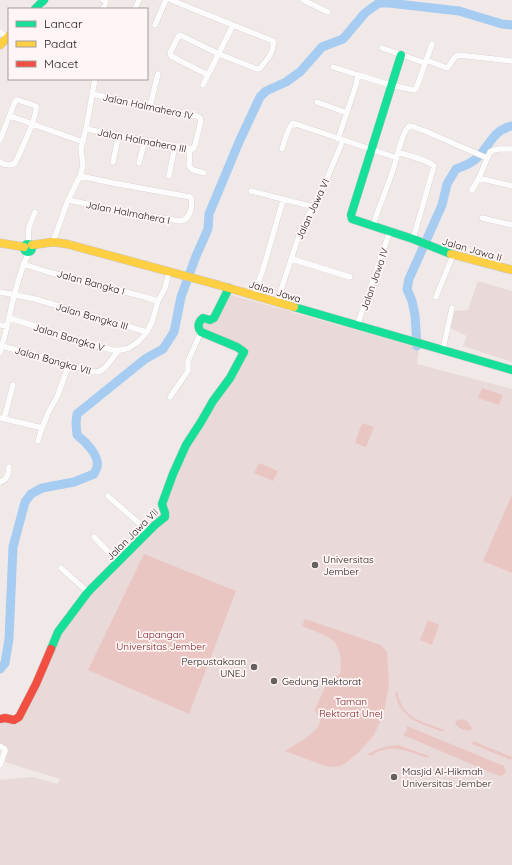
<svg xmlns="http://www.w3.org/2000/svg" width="512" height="865" viewBox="0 0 512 865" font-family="Quicksand,sans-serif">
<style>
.built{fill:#e9d9d8}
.green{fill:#eac6c3}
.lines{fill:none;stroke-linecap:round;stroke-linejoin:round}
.river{stroke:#a6ccf2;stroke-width:9}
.street-casing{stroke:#cbc5c4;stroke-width:6}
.fast-casing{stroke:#cbc5c4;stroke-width:9}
.slow-casing{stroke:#cbc5c4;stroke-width:9}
.jam-casing{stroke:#cbc5c4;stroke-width:9}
.street{stroke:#fdfcfc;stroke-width:5.5}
.fast{stroke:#16e098;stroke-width:8}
.slow{stroke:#ffcf43;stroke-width:8}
.jam{stroke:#f24e42;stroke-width:8}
.poi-dot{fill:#676060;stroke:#fef5f4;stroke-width:1.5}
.labels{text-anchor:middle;stroke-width:3.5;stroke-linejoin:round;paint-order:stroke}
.street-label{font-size:10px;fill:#1c1717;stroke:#fef5f4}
.poi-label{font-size:10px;fill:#1c1717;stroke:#fef5f4;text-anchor:start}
.park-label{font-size:10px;fill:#7e2124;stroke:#fef5f4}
</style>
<rect width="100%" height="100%" fill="#f1e9e8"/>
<path class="built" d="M 478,281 L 512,291 L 512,362 L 463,346 L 467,336 L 450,328 L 454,311 L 468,310 Z
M 228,294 L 419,348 L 417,364 L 512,389 L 512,865 L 0,865 L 0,780 L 33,777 L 57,784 L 60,779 L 5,762 L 7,749 L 0,744 L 0,725 L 5,718 L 17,724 L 37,688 L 59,635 L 96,588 L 140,543 L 167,520 L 170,517 L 169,513 L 162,505 L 189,443 L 196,438 L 216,400 L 247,357 L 247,351 L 201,328 L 202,323 L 205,322 L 211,322 Z"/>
<path class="green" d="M 482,388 L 503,395 L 499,405 L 478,398 Z
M 362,423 L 374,427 L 366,447 L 355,443 Z
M 259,463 L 278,471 L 273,481 L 254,473 Z
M 512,495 L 512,573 L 483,561 Z
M 144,554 L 236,591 L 189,714 L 88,670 Z
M 305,619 L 381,645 L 387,652 L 389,684 L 384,713 L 374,735 L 359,752 L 346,763 L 340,766 L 331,767 L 325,766 L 285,751 C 293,746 320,732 320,721 C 320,717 316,713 315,710 L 328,680 L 340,674 C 342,664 341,646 331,639 C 324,634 311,630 302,626 Z
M 428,620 L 439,625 L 432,645 L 420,640 Z
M 395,692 L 397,692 C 403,719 421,721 444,730 L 443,732 C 420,723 400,720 395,692 Z
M 461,719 L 467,721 L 472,728 L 471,730 C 465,732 458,728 455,723 L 456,721 Z
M 407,726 L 504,766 L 506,772 L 503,775 L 499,776 L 403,735 L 407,730 Z
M 473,741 L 512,757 L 511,760 L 472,744 Z
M 398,745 L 429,756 L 428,758 C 415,754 401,747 388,749 C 381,750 375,753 370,756 L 368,754 C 379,748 386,746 398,745 Z"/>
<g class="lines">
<path class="river" d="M 417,346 L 415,315 L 412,301 L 407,289 L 409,279 L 442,205 L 447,184 L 456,169 C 464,166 471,164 478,157 C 490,145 493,130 512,126
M 0,669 L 5,663 L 9,639 L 13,547 L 25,502 L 31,494 L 42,488 L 74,482 L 94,474 C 95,472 96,470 97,467 C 100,456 85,441 77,435 L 76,423 L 77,414 L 145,359 L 163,349 L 174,332 L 181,297 L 196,256 L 208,229 L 209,214 L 239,142 L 260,97 L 266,91 L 286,82 L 300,72 L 322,47 L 343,39 L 365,13 L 373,7 L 379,3 L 389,3 L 459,11 L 502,24 L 512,25"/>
<g class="street-casing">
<path id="street" d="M 171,0 L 273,41 C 275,52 266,61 259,69 L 257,69 L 219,54 L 182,36 L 180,35 L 178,37 L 170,53 L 171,56 L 208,75
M 303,0 L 328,12
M 38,7 L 44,9
M 103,9 L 106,2 L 103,0
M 135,9 L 139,0
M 155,25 L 166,0
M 0,32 L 7,37
M 382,48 L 425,63
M 426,60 L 447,68 C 452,64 452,58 458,55 L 512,61
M 333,67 L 358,75
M 203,85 L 233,25
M 317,102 L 347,113
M 150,106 L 158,74
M 10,116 L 83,142
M 86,129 L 193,149 L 195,145 L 201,121 L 200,118 L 197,116 L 92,94
M 338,139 L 356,85 L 358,75 L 391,85 L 414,90 L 416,89 L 432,44
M 0,140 L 14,104 L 16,100 L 18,100 L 36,106 C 38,115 20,153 15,163 C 10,167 5,165 0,162
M 190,149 L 189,165 C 190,171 199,171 204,173
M 282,149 C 285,140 287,129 293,123 L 397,158
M 398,152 C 408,156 426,159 434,166 L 413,239
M 113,162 L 119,134
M 139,163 L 145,140
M 169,176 L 175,146
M 479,178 L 512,186
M 472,190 L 479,178 L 490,152 L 494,150 L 499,149 L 512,149
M 251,191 L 314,207
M 68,200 L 130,213 L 180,221 C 190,220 193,207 191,198 L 190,197 L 113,183 L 80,176
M 482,218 L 512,225
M 373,226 C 378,208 386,191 392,173 C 397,160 400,136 409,126 L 414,127 L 425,131 L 487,158
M 53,242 L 68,200 L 80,176 L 83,166 L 81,148 L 86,129 L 95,79
M 28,243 L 29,227 L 35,212
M 292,259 L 350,277
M 23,264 L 48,272 L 145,297 L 158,301
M 0,292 L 35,299 L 147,332
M 254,295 L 264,266 L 283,200
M 436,297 L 453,255
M 277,302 L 300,232 L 308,216 L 319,198 L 343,140
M 9,318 L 112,350 L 121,350 L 129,348 L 139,341 L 147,332 L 152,322 L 158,301 L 165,288 L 169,272
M 0,325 L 7,326
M 357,326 L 390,231
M 2,346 L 81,368 C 86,369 92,372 97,372 C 105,371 113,357 118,351
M 443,349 L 452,308
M 0,353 C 10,320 14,284 29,252
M 170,397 L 188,371 L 188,361 L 201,332
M 0,418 L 26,424 L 42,428
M 4,419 L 13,385
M 38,441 L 42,428 L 48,413 L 57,397 L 69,364
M 0,482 C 8,480 8,474 9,467
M 108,496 L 149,532
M 94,537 L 118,562
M 61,568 L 88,592
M 0,746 L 5,749 L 5,751 L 0,765"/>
</g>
<g class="fast-casing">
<path id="fast" d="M 35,9 L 44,0
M 401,55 L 351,215 L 352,219 L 413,239 L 451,254
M24 248a4 4 0 1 1 8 0a4 4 0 1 1-8 0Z
M 294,307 L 512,370
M 51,649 L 58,632 L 88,592 L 155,525 L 165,517 L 165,513 L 162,504 L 173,474 L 186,445 L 201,422 L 213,401 L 230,378 L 244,352 L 237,347 L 201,332 C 197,327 198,322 203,318 L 210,320 L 214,318 L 229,288"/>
</g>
<g class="slow-casing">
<path id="slow" d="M 0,45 L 9,36
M 0,243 L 24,247
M 32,245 L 53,242 L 67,244 L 215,284 L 294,307
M 451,254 L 512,270"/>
</g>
<g class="jam-casing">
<path id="jam" d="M 0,719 L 5,718 L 14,720 L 19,717 L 36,684 L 51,649"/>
</g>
<use href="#street" class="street"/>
<use href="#fast" class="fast"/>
<use href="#slow" class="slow"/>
<use href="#jam" class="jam"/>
</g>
<g class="poi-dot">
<circle cx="315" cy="565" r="4"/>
<circle cx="254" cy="667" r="4"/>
<circle cx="274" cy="681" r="4"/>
<circle cx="394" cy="777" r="4"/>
</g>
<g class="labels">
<g class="street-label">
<text transform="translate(148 106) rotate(12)" y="4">Jalan Halmahera IV</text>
<text transform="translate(142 140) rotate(11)" y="4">Jalan Halmahera III</text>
<text transform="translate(312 209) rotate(-65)" y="4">Jalan Jawa VI</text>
<text transform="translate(128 212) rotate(11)" y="4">Jalan Halmahera I</text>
<text transform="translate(472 249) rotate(16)" y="4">Jalan Jawa II</text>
<text transform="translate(374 279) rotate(-71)" y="4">Jalan Jawa IV</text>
<text transform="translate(91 282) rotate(15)" y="4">Jalan Bangka I</text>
<text transform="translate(275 291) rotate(17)" y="4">Jalan Jawa</text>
<text transform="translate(92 316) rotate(16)" y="4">Jalan Bangka III</text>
<text transform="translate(69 337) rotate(17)" y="4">Jalan Bangka V</text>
<text transform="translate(53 360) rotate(16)" y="4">Jalan Bangka VII</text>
<text transform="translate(132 534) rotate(-45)" y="4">Jalan Jawa VII</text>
</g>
<g class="poi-label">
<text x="323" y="563">Universitas<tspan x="323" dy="12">Jember</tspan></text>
<text x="246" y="665" text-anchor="end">Perpustakaan<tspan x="246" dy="12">UNEJ</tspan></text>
<text x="282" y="685">Gedung Rektorat</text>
<text x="402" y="775">Masjid Al-Hikmah<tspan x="402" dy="12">Universitas Jember</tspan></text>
</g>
<g class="park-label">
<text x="161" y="638">Lapangan<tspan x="161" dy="12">Universitas Jember</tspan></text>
<text x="351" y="705">Taman<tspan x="351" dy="12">Rektorat Unej</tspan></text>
</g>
</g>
<rect x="8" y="8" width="140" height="72" fill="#fef5f4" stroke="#a49c9c"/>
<rect x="16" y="21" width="20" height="6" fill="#16e098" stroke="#a49c9c"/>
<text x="44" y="28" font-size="12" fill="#1c1717">Lancar</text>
<rect x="16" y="41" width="20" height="6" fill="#ffcf43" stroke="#a49c9c"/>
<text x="44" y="48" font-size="12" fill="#1c1717">Padat</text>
<rect x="16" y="61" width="20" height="6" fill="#f24e42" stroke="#a49c9c"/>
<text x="44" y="68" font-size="12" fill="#1c1717">Macet</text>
</svg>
